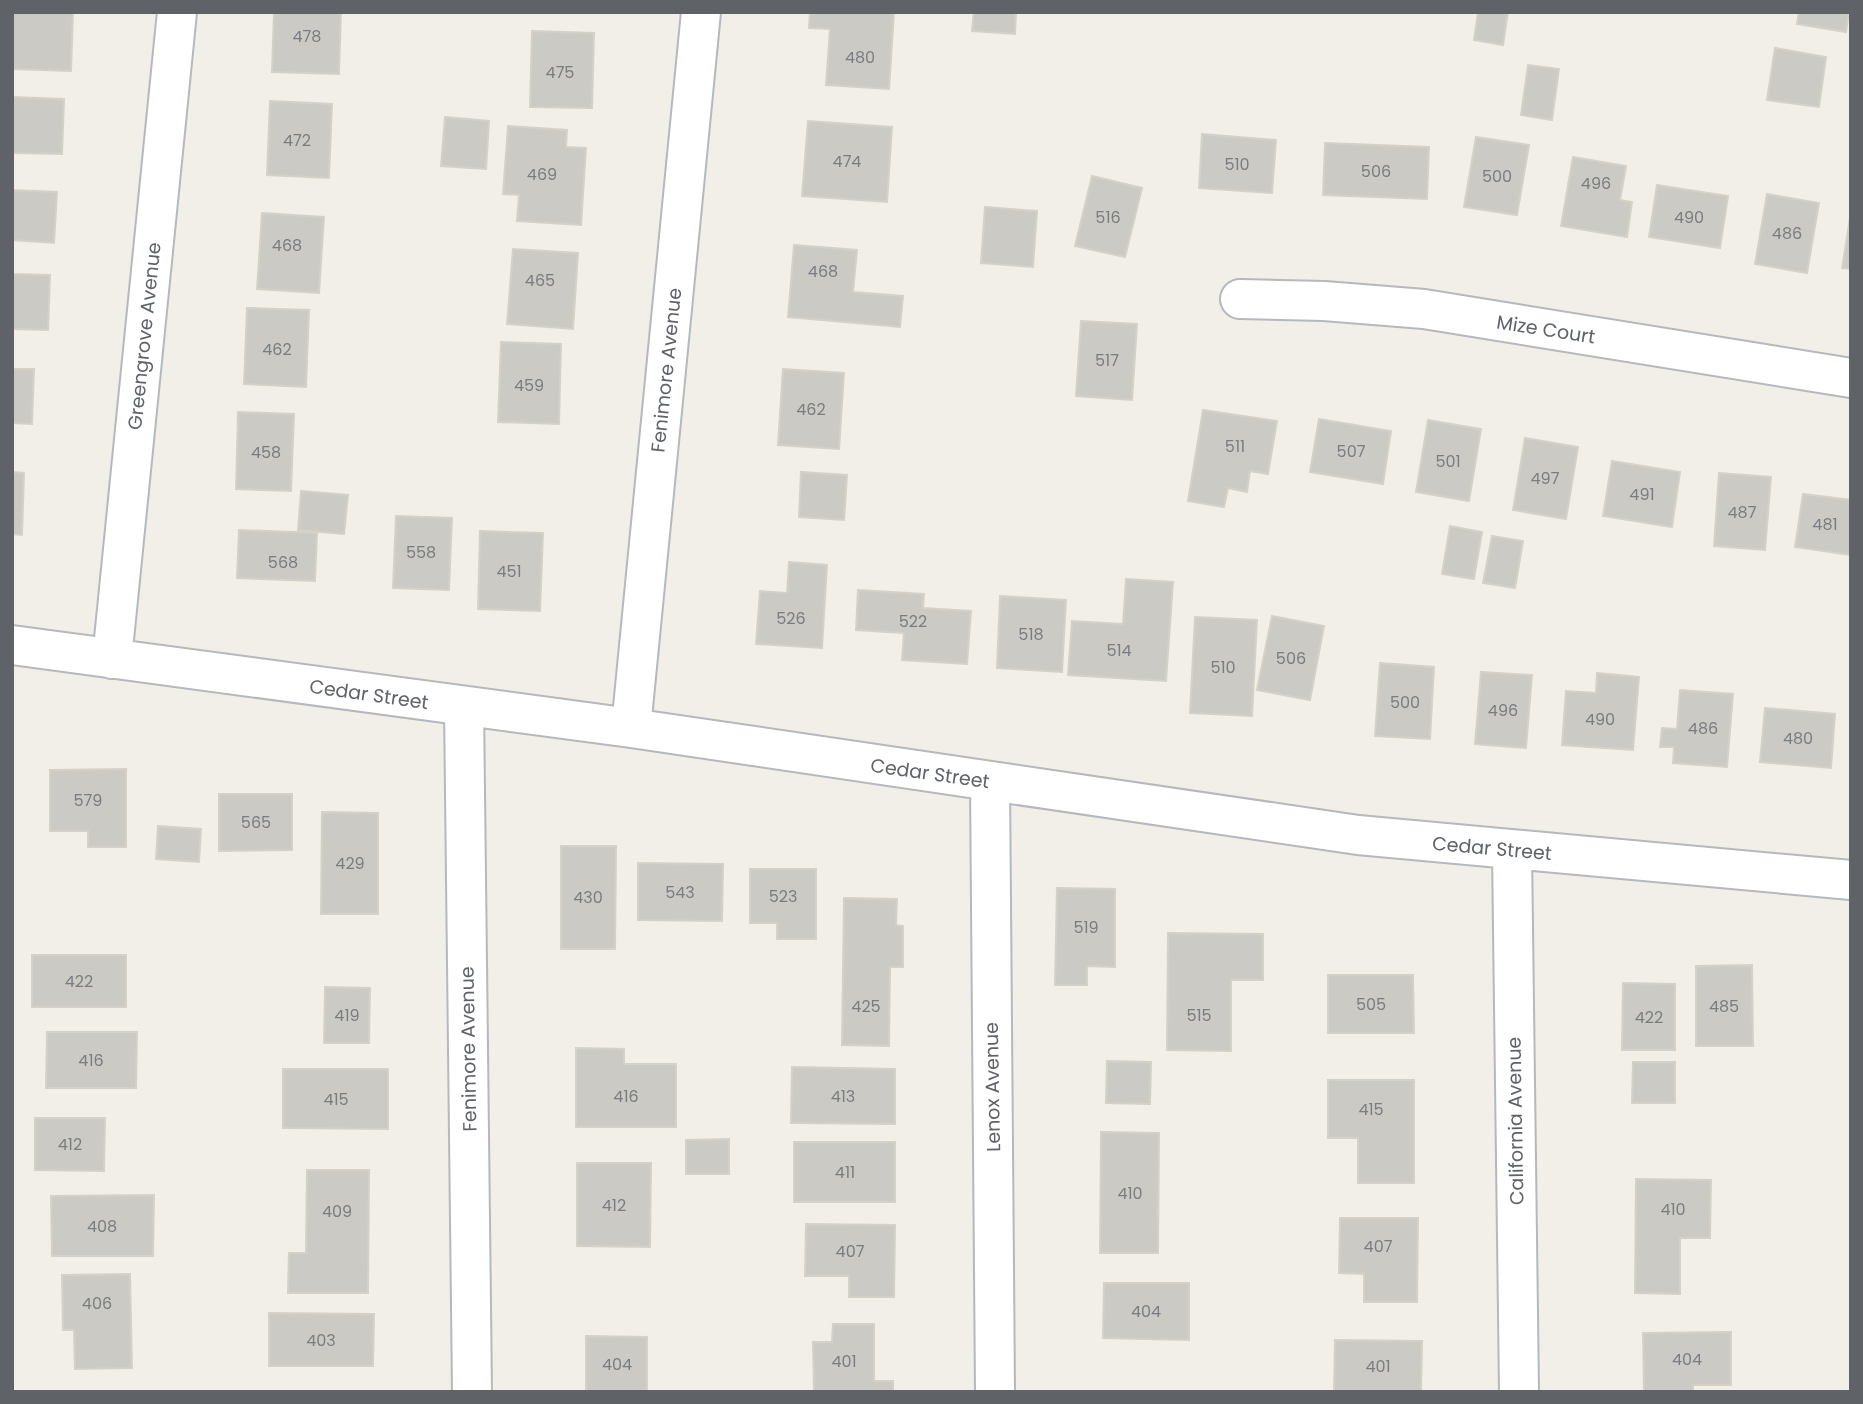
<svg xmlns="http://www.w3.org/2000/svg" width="1863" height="1404" viewBox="0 0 1863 1404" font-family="Poppins,sans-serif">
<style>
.building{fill:#cccac5;stroke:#d6d1c6;stroke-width:2}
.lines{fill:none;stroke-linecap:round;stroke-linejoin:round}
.street-casing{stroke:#b5b8bc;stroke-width:42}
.street{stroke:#fff;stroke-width:38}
.labels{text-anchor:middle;stroke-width:6;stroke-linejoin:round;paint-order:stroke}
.number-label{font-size:16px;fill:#7a7d7f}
.street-label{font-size:19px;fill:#5f6368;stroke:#fff}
</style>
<rect width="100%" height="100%" fill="#f1efe8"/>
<path class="building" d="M 12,12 L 73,12 L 71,71 L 12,69 Z
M 274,12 L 341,12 L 339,74 L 272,72 Z
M 810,12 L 894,12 L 889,89 L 826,85 L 830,29 L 809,28 Z
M 974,12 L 1016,12 L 1015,34 L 972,31 Z
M 1478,12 L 1508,12 L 1503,45 L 1474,40 Z
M 1799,12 L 1849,12 L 1846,32 L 1797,24 Z
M 532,31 L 594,33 L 592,108 L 530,107 Z
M 1775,48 L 1826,57 L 1819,107 L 1767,100 Z
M 1528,65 L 1559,69 L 1552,120 L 1521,115 Z
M 12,97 L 64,99 L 62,154 L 12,153 Z
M 270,101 L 332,104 L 329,178 L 267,175 Z
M 445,117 L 489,121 L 486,169 L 441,166 Z
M 808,121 L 892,127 L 887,202 L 802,196 Z
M 508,126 L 567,130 L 566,147 L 586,148 L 581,225 L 517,221 L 519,195 L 503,194 Z
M 1202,134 L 1276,140 L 1272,193 L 1199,188 Z
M 1476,137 L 1529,145 L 1517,215 L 1464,207 Z
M 1325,143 L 1429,147 L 1427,199 L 1323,195 Z
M 1573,157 L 1626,166 L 1620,200 L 1632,202 L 1627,237 L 1561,226 Z
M 1092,176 L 1142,188 L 1125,257 L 1075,246 Z
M 1657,185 L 1728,196 L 1720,248 L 1649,237 Z
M 12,190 L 57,192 L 54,243 L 12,240 Z
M 1767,194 L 1819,203 L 1807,273 L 1755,264 Z
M 985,207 L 1037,211 L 1033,267 L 981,263 Z
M 1851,212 L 1851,269 L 1842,268 Z
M 262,213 L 324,217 L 319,293 L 257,289 Z
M 794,245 L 857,250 L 853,292 L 903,296 L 900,327 L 788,317 Z
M 513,249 L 578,253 L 573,329 L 507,324 Z
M 12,274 L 50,275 L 48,330 L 12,329 Z
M 247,308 L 309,310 L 306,387 L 244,384 Z
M 1081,321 L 1137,324 L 1132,400 L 1076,396 Z
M 501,342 L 561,344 L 559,424 L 498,422 Z
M 12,369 L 34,369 L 32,424 L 12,423 Z
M 783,369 L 844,373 L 839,449 L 778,445 Z
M 1203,410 L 1277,421 L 1268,474 L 1250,471 L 1247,492 L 1228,488 L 1224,507 L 1188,501 Z
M 238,412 L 294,414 L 291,491 L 236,489 Z
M 1319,419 L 1391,431 L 1383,484 L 1310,472 Z
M 1428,420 L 1481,429 L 1469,501 L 1416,492 Z
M 1525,438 L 1578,447 L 1566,519 L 1513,510 Z
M 1612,461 L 1680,472 L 1672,527 L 1603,516 Z
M 12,472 L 24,473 L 22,535 L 12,534 Z
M 801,472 L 847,475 L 844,520 L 799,517 Z
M 1719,473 L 1771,477 L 1765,550 L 1714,546 Z
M 301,491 L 348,495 L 344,534 L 298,530 Z
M 1803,494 L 1851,500 L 1851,555 L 1795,547 Z
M 396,516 L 452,518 L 449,590 L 393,588 Z
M 1450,526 L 1482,532 L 1474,579 L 1442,574 Z
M 239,530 L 317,533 L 315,581 L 237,578 Z
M 480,531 L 543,533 L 540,611 L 478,609 Z
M 1492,536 L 1523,541 L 1515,588 L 1483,583 Z
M 789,562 L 827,565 L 822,648 L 756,644 L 760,591 L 787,593 Z
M 1126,579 L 1173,582 L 1166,681 L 1068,675 L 1072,621 L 1123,624 Z
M 858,590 L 924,594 L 923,608 L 971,611 L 967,664 L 902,660 L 904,633 L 856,630 Z
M 1000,596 L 1066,600 L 1062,672 L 997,668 Z
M 1272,616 L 1324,626 L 1310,700 L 1257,690 Z
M 1195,617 L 1257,620 L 1252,716 L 1190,713 Z
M 1380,663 L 1434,667 L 1430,739 L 1375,736 Z
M 1481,672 L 1532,675 L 1526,748 L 1475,744 Z
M 1597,673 L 1639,677 L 1633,750 L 1562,745 L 1566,691 L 1596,693 Z
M 1680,690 L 1733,694 L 1727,767 L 1673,763 L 1674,747 L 1660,747 L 1662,728 L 1677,729 Z
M 1765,708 L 1835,714 L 1831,768 L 1760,762 Z
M 126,769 L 126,847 L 88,847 L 88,831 L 50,831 L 50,770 Z
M 219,794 L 292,794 L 292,850 L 219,851 Z
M 322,812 L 378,813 L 378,914 L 321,914 Z
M 158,826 L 201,829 L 199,862 L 156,859 Z
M 561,846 L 616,846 L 615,949 L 561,949 Z
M 638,863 L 723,864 L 722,921 L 638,920 Z
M 750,869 L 816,869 L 816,939 L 777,939 L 777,923 L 750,923 Z
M 1057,888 L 1115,889 L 1115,967 L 1087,966 L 1087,985 L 1055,985 Z
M 844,898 L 897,899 L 896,925 L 903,926 L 903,967 L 890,967 L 889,1046 L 842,1045 Z
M 1168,933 L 1263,934 L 1263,980 L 1231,980 L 1231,1051 L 1167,1050 Z
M 32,955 L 126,955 L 126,1007 L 32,1007 Z
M 1752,965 L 1753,1046 L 1696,1046 L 1696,966 Z
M 1328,975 L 1413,975 L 1414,1033 L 1328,1033 Z
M 1623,983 L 1675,984 L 1675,1050 L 1622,1050 Z
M 325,987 L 370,988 L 369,1043 L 324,1043 Z
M 47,1032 L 137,1032 L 136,1088 L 46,1088 Z
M 576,1048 L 624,1049 L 624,1064 L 676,1064 L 676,1127 L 576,1127 Z
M 1107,1061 L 1151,1062 L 1150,1104 L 1106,1103 Z
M 1633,1062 L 1675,1062 L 1675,1103 L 1632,1103 Z
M 792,1067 L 895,1069 L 895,1124 L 791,1123 Z
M 283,1069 L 388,1069 L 388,1129 L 283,1128 Z
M 1328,1080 L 1414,1080 L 1414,1183 L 1358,1183 L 1358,1138 L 1328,1138 Z
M 35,1118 L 105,1118 L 104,1171 L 35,1170 Z
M 1101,1132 L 1159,1133 L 1158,1253 L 1100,1253 Z
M 729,1139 L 729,1174 L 686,1174 L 686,1140 Z
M 794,1142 L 895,1142 L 895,1202 L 794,1202 Z
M 577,1163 L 651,1163 L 650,1247 L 577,1246 Z
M 307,1170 L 369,1170 L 368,1293 L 288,1293 L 289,1253 L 306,1253 Z
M 1636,1179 L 1711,1180 L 1710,1238 L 1680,1238 L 1680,1294 L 1635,1293 Z
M 154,1195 L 153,1256 L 52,1256 L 51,1196 Z
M 1340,1218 L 1418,1218 L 1417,1302 L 1364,1302 L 1364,1274 L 1339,1273 Z
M 806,1224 L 895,1225 L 894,1297 L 849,1297 L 849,1276 L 805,1276 Z
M 130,1274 L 132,1368 L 75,1369 L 74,1330 L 63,1330 L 62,1275 Z
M 1104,1283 L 1189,1283 L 1189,1340 L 1103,1338 Z
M 269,1313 L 374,1314 L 373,1366 L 269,1366 Z
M 833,1324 L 874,1324 L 874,1381 L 893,1381 L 893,1392 L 814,1392 L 813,1342 L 832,1342 Z
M 1731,1332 L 1731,1385 L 1693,1385 L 1693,1392 L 1644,1392 L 1643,1333 Z
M 586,1336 L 647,1337 L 647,1392 L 586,1392 Z
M 1335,1340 L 1422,1341 L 1421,1392 L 1334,1392 Z"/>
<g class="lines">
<g class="street-casing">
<path id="street" d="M 1240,299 L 1324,301 L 1424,309 L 1851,378
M 12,645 L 631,728 L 1358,835 L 1851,880
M 112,659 L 177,12
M 464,706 L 472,1392
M 631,728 L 701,12
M 990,782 L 995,1392
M 1512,850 L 1519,1392"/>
</g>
<use href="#street" class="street"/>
</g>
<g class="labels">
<g class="number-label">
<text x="307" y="42">478</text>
<text x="860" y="63">480</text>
<text x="560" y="78">475</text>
<text x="297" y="146">472</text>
<text x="847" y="167">474</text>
<text x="1237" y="170">510</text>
<text x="1376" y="177">506</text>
<text x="542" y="180">469</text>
<text x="1497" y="182">500</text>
<text x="1596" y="189">496</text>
<text x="1108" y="223">516</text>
<text x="1689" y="223">490</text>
<text x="1787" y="239">486</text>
<text x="287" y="251">468</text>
<text x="823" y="277">468</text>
<text x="540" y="286">465</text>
<text x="277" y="355">462</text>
<text x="1107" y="366">517</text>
<text x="529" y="391">459</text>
<text x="811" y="415">462</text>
<text x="1235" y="452">511</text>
<text x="1351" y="457">507</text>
<text x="266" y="458">458</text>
<text x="1448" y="467">501</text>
<text x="1545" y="484">497</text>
<text x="1642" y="500">491</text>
<text x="1742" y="518">487</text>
<text x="1825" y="530">481</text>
<text x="421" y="558">558</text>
<text x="283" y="568">568</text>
<text x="509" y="577">451</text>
<text x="791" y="624">526</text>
<text x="913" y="627">522</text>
<text x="1031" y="640">518</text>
<text x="1119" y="656">514</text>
<text x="1291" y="664">506</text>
<text x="1223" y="673">510</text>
<text x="1405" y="708">500</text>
<text x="1503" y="716">496</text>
<text x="1600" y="725">490</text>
<text x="1703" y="734">486</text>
<text x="1798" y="744">480</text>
<text x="88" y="806">579</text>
<text x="256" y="828">565</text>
<text x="350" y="869">429</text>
<text x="680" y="898">543</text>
<text x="783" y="902">523</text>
<text x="588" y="903">430</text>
<text x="1086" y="933">519</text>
<text x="79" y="987">422</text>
<text x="1371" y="1010">505</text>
<text x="866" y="1012">425</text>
<text x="1724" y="1012">485</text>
<text x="347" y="1021">419</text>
<text x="1199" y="1021">515</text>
<text x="1649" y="1023">422</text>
<text x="91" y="1066">416</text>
<text x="626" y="1102">416</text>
<text x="843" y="1102">413</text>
<text x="336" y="1105">415</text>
<text x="1371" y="1115">415</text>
<text x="70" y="1150">412</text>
<text x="845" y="1178">411</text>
<text x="1130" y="1199">410</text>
<text x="614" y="1211">412</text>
<text x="1673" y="1215">410</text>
<text x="337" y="1217">409</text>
<text x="102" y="1232">408</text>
<text x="1378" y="1252">407</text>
<text x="850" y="1257">407</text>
<text x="97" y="1309">406</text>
<text x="1146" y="1317">404</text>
<text x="321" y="1346">403</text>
<text x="1687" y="1365">404</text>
<text x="844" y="1367">401</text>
<text x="617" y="1370">404</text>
<text x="1378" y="1372">401</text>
</g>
<g class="street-label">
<text transform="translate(1546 329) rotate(9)" y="7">Mize Court</text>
<text transform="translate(144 336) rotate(-84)" y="7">Greengrove Avenue</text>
<text transform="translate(666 370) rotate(-84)" y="7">Fenimore Avenue</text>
<text transform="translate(369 694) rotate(8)" y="7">Cedar Street</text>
<text transform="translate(930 773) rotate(8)" y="7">Cedar Street</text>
<text transform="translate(1492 848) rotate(5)" y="7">Cedar Street</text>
<text transform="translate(468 1049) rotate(-91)" y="7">Fenimore Avenue</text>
<text transform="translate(992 1087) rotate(-91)" y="7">Lenox Avenue</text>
<text transform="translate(1515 1121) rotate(-91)" y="7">California Avenue</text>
</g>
</g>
<rect width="1863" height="1404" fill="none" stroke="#5f6368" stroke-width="28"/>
</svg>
